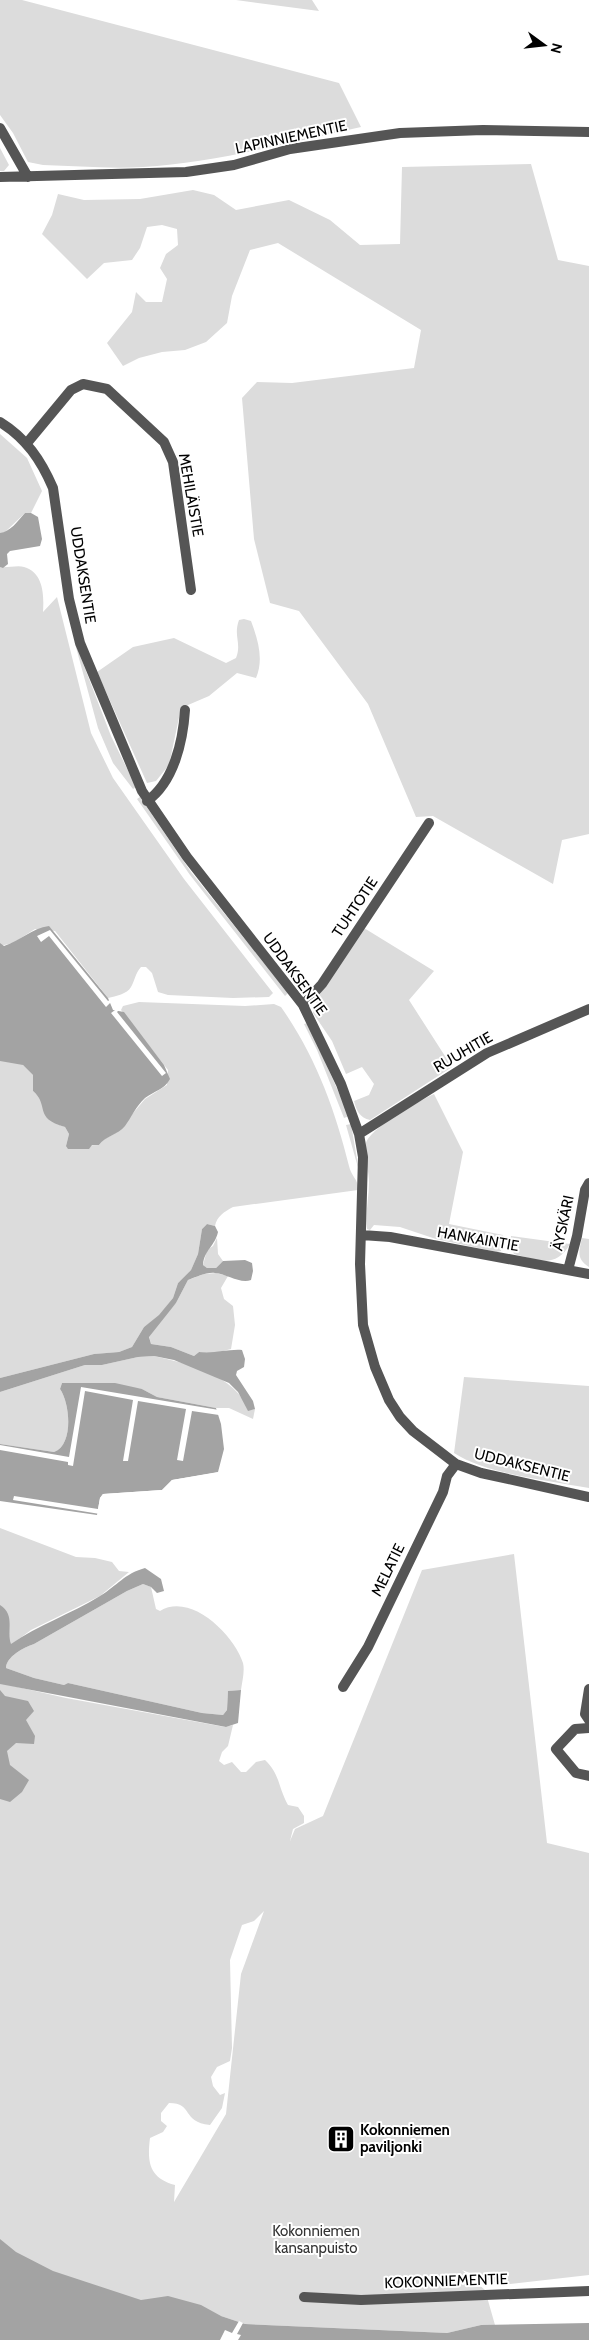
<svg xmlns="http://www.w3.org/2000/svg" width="589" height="2340" viewBox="0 0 589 2340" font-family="Cabin,sans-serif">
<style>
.green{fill:#dcdcdc;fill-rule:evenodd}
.water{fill:#a3a3a3}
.pier{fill:#fff}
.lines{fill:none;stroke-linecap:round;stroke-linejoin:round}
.street{stroke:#555;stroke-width:10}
.labels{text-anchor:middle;stroke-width:4;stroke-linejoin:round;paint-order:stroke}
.street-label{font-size:15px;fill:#000;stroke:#fff}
.poi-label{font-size:15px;font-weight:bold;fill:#000;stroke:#fff;text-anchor:start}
.park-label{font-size:15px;fill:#333;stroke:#fff}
</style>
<rect width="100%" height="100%" fill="#fff"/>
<path class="green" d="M 0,0 L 22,0 L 339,83 L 361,127 C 289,143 216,162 143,167 C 110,169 76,166 43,165 L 28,162 L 13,133 L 0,115 Z
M 236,0 L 312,0 L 319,11 Z
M 0,148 L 9,165 L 4,171 L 0,171 Z
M 531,164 L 558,260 L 589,266 L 589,834 L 562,840 L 553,884 L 433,816 L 416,817 L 368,704 L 299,611 L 270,603 L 254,539 L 242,398 L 257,382 L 292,383 L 414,368 L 421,330 L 278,243 L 250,250 L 232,296 L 227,323 L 206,342 L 185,350 L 162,352 L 139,358 L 123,366 L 107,343 L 132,312 L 136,292 L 146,302 L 162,302 L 167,279 L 160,268 L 166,254 L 178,245 L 177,229 L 162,225 L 147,227 L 140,248 L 132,260 L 104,263 L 87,279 L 42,234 L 52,215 L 58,194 L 84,200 L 140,199 L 193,190 L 214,195 L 236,210 L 289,200 L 330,220 L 360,245 L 400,244 L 402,167 Z
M 0,434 L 27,458 L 42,491 L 31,513 L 25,513 L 4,533 L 0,533 Z
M 0,567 C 7,568 18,565 24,567 C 44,573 44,596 43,612 L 57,597 L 91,733 L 113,778 L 184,879 L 273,993 L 269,997 L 233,998 L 168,995 L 158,992 L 152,973 L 146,967 L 141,967 C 135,974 135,980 131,987 C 127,994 116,996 108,998 L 55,931 L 35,929 L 13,943 L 0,946 Z
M 244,619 L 251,621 C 258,640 264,659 256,678 L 237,673 L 209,696 L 181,708 L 169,765 L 156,781 L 147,783 L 97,672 L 133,647 L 174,638 L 226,663 L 236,658 C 242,643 233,636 239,620 Z
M 74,640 L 111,736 L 136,787 L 133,789 L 113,763 L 98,728 Z
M 140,797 L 191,872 L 288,993 L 285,996 L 190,875 L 137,799 Z
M 364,928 L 434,971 L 409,1000 L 452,1067 L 370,1120 C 360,1118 356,1110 354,1101 L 369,1095 L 374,1084 L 362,1067 L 346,1074 L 332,1041 L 313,1013 L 318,997 Z
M 139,1002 L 245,1006 L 274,1004 L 281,1007 C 315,1055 335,1109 349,1166 C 351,1176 359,1180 358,1190 L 233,1207 C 224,1212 217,1216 215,1226 L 207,1224 L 202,1229 L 198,1254 L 191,1270 L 178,1283 L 173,1298 L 159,1316 L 144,1327 L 132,1347 L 119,1352 L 94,1354 L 0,1378 L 0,1042 L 33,1075 L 33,1091 C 48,1104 40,1120 65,1127 L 69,1134 L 66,1146 L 99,1145 L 103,1140 L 117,1132 L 145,1099 L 167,1085 L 168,1070 L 121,1010 L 123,1006 Z
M 308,1023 L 349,1116 L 344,1118 L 317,1050 L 304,1024 Z
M 434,1094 L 463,1152 L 449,1224 L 503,1235 L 501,1251 L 497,1252 L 436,1239 L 400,1227 L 374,1225 L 370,1230 L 367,1229 C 365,1215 369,1197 369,1182 C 369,1170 364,1156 366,1144 C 368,1129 419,1101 434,1094 Z
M 351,1124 L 359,1171 L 346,1125 Z
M 511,1236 L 570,1244 C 556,1269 538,1260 514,1254 L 510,1246 Z
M 217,1238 L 218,1254 L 223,1261 L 216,1268 L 207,1268 L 203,1265 L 207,1250 L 213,1246 Z
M 582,1238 L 589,1239 L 589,1267 C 576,1259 579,1251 582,1238 Z
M 216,1273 L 228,1276 L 221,1288 L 224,1299 L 233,1306 L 235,1325 L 231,1349 L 211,1354 L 199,1352 L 194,1356 L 171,1347 L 151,1344 L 149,1336 L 151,1331 L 176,1303 L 188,1280 L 204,1274 Z
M 154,1356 C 186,1363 237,1376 248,1410 L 255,1409 L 253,1419 L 229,1408 L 216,1408 L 157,1397 L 142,1389 L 62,1383 L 60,1389 C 70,1403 74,1445 54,1452 L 0,1444 L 0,1392 L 85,1365 L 102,1365 L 138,1357 Z
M 464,1377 L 589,1386 L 589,1488 C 550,1481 486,1474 454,1453 Z
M 0,1528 L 76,1557 L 95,1558 L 112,1562 L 119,1571 L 129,1572 L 100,1596 L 31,1630 L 0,1653 Z
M 514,1554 L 547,1843 L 589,1853 L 589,2275 L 502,2285 L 462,2270 L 485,2290 L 495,2325 L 481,2325 L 447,2333 L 245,2324 L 221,2316 L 146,2316 L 0,2257 L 0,1683 L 66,1698 L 225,1727 L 233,1725 L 228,1746 L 222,1752 L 219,1761 L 224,1765 L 232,1762 L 241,1772 L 246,1772 L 256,1762 L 265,1760 C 280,1774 278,1787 288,1805 L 298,1807 L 304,1816 L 304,1823 L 293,1829 L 290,1841 L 295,1829 L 323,1816 L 422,1570 ZM 264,1911 L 241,1974 L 226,2114 L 174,2202 L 175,2185 C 149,2178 147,2162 150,2138 L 163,2132 L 167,2126 L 161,2121 L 161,2113 L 169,2103 C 194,2103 181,2122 210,2125 L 222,2108 L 225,2093 L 220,2095 L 213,2086 L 211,2077 L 217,2067 L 230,2061 L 232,2048 L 230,1960 L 242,1925 L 254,1921 Z
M 143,1584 L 151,1587 L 156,1609 L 160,1611 C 191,1592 234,1635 243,1663 C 245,1671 242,1682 241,1690 L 228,1691 L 227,1710 L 223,1715 L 202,1713 L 68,1683 L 64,1685 L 34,1678 L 6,1668 C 6,1657 24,1647 34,1644 L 127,1591 Z"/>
<path class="water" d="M 25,513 L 31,513 L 38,517 L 42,539 L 40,546 L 10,551 L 7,554 L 8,564 L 3,568 L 0,567 L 0,533 C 10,532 18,521 25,513 Z
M 49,926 L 108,998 L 113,1010 L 124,1012 L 164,1065 L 170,1079 C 164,1090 154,1091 145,1098 C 136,1106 131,1118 125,1126 C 118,1135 105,1136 99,1145 L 92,1145 L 89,1149 L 68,1149 L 66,1146 L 69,1134 L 65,1127 C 33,1118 50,1106 33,1091 L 33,1075 L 23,1065 L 0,1061 L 0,943 L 4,946 C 20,941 32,928 49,926 Z
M 207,1224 L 215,1226 L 218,1232 C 215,1246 204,1250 203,1265 L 207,1268 L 216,1268 L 223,1261 L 245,1260 L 252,1263 L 253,1271 L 251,1280 C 240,1284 227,1274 215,1273 C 206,1272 197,1277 188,1280 L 176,1303 L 149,1337 L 151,1344 L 171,1347 L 194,1356 L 199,1352 C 214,1354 227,1349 242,1350 L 245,1359 L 244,1367 L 237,1371 L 236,1375 L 253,1401 L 255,1409 L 248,1411 L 238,1392 L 229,1383 L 174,1360 L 154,1356 L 138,1357 L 102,1365 L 85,1365 L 0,1392 L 0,1378 L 94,1354 L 119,1352 L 132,1347 L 144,1327 L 159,1315 L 173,1298 L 178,1283 L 191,1270 L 198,1254 L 202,1229 Z
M 62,1383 L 115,1383 L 142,1389 L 157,1397 L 216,1408 L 221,1424 L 224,1449 L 218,1472 L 172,1480 L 162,1490 L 103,1494 L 100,1498 L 97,1515 L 0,1501 L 0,1444 L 54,1452 C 74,1445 70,1403 60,1389 Z
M 145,1568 L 161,1579 L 164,1591 L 157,1593 L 151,1587 L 143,1584 L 127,1591 L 34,1644 C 24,1647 6,1657 6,1668 L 34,1678 L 64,1685 L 68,1683 L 202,1713 L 223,1715 L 227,1710 L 228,1691 L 241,1690 L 238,1723 L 226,1727 L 0,1684 L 0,1605 C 16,1615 6,1631 11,1644 C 38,1625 71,1614 100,1596 C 118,1585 124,1574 145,1568 Z
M 0,1690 L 5,1696 L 28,1701 L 34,1711 L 26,1720 L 35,1736 L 34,1744 L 16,1743 L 7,1751 L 10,1765 L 29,1780 L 22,1792 L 10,1802 L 0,1799 Z
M 0,2239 L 16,2252 L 53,2271 L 141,2300 L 168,2296 L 201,2305 L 221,2316 L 245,2324 L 447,2333 L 481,2325 L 589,2323 L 589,2340 L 0,2340 Z"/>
<path class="pier" d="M 50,930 L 108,1001 L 111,999 L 112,1001 L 106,1007 L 49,936 L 41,942 L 37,936 Z
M 118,1008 L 121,1008 L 117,1012 L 166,1073 L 162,1076 L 111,1013 Z
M 81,1387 L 219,1410 L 219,1415 L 192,1411 L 183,1461 L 177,1460 L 186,1409 L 138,1401 L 128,1461 L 123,1461 L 133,1400 L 85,1391 L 73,1466 L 68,1465 L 68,1462 L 0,1450 L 0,1445 L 69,1457 Z
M 220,1472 L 218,1475 L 173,1482 L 163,1493 L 104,1497 L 100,1514 L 13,1500 L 14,1496 L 98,1509 L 100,1498 L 103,1494 L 162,1490 L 172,1480 Z
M 239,2321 L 243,2323 L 237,2334 L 241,2335 L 238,2340 L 220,2340 L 225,2330 L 232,2333 Z"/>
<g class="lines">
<path class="street" d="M 0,128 L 28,177
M 0,177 L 186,172 L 234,165 L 290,149 L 400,133 L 483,130 L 589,132
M 0,422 C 26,438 41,460 53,488 L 69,599 L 80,643 L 142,791 L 187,857 L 303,1005 L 341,1084 L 359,1134 L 363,1157 L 360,1264 L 363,1325 L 375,1367 L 389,1400 L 400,1417 L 413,1431 L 456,1464 L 481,1473 L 589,1497
M 27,443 L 71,390 L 83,384 L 107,389 L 164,442 L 173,462 L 191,590
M 147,801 C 174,782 183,741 185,710
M 303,1005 L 322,984 L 429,823
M 359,1134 L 487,1053 L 589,1009
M 362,1235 L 390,1237 L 589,1274
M 568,1270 L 577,1236 L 585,1190 L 589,1183
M 343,1687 L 368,1647 L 443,1492 L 447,1476 L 456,1464
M 589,1689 L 585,1714 L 589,1720
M 589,1728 L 575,1729 L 556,1749 L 576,1773 L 589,1776
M 304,2297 L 361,2300 L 589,2291"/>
</g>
<defs>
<g id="building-square" transform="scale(1.4375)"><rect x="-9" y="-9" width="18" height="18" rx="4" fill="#000" stroke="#fff"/><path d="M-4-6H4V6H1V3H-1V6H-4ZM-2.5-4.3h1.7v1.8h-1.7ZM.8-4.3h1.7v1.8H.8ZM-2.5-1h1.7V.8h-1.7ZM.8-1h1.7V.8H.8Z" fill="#fff"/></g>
</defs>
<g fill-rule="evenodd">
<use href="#building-square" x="341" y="2139"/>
</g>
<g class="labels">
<g class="street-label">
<text transform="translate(291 137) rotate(-12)" y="5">LAPINNIEMENTIE</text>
<text transform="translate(191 495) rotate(80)" y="5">MEHILÄISTIE</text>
<text transform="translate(83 575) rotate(81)" y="5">UDDAKSENTIE</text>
<text transform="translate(355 907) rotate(-56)" y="5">TUHTOTIE</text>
<text transform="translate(295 974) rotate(54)" y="5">UDDAKSENTIE</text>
<text transform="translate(463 1052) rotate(-30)" y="5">RUUHITIE</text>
<text transform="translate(563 1223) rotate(-78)" y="5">ÄYSKÄRI</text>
<text transform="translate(478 1239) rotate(10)" y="5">HANKAINTIE</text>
<text transform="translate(522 1465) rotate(14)" y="5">UDDAKSENTIE</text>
<text transform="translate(388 1570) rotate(-64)" y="5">MELATIE</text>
<text transform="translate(446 2281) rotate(-2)" y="5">KOKONNIEMENTIE</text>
</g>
<g class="poi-label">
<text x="360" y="2135">Kokonniemen<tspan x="360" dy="17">paviljonki</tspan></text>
</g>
<g class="park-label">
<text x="316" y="2236">Kokonniemen<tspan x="316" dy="17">kansanpuisto</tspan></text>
</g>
</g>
<g transform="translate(544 45) rotate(105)" stroke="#ffffff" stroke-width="4" paint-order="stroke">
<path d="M0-4L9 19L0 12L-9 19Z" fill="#000000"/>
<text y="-8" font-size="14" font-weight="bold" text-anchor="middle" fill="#000000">N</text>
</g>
</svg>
